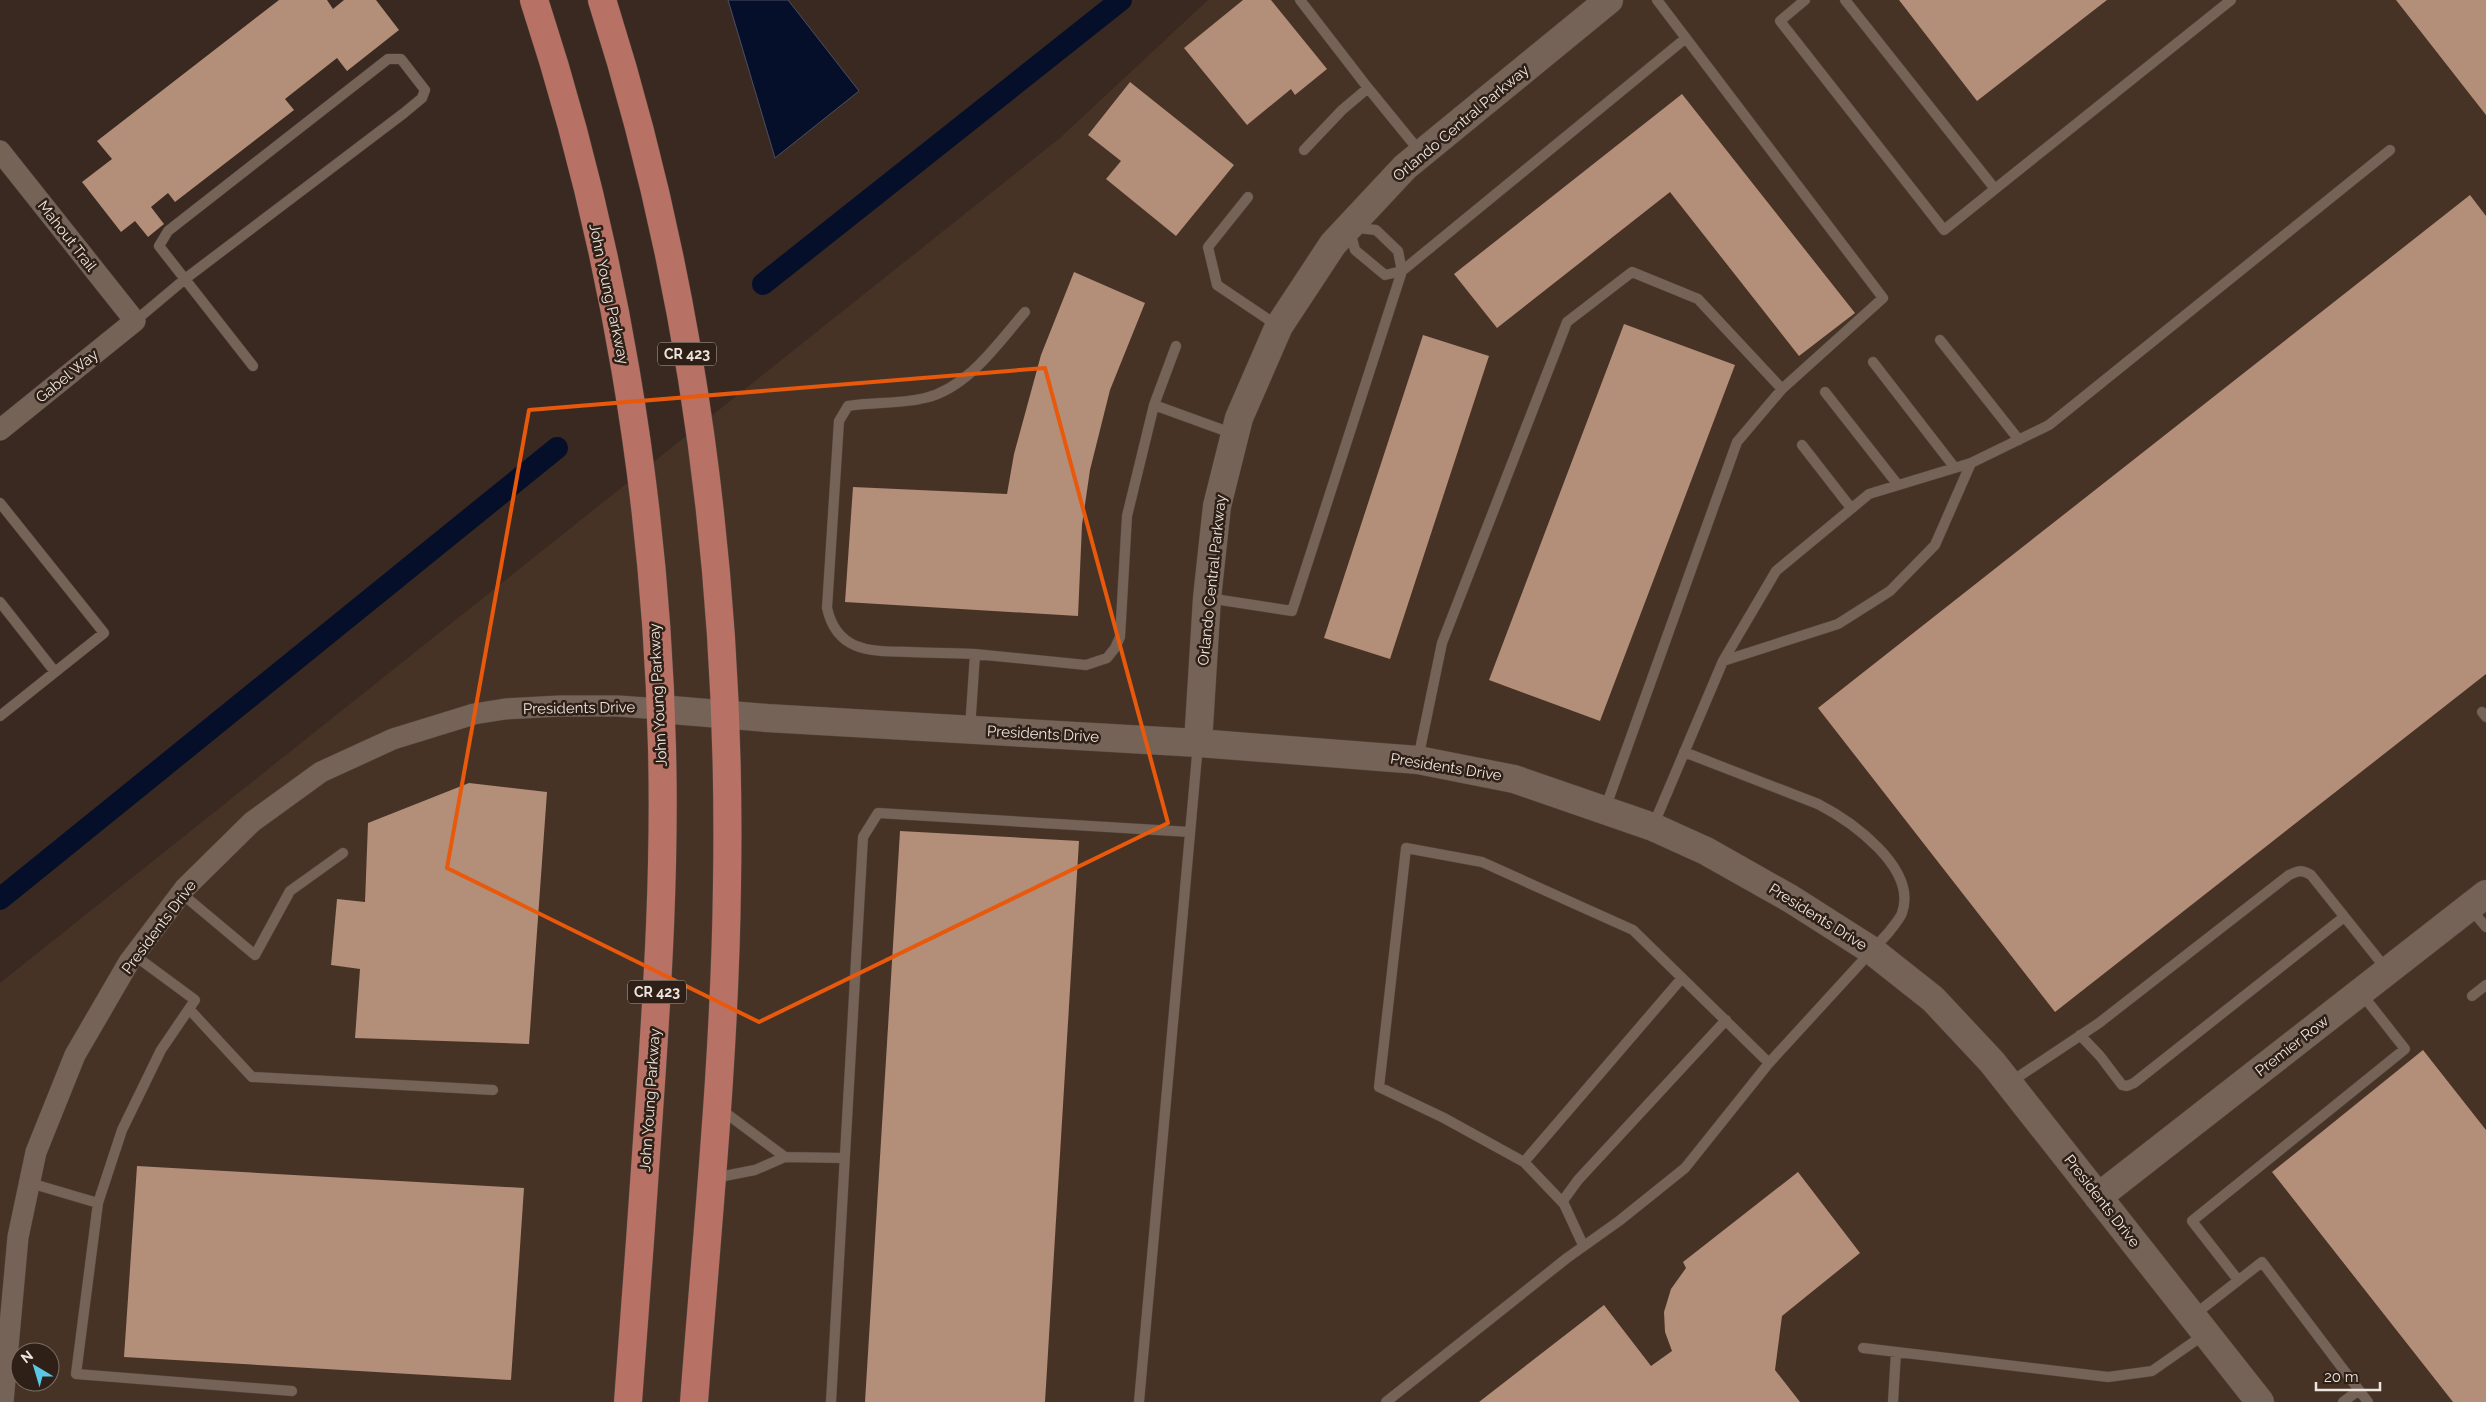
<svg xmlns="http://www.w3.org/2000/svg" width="2486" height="1402" viewBox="0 0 2486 1402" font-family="Raleway,sans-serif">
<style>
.built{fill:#473326;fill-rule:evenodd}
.water{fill:#060f29;stroke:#4c4f60}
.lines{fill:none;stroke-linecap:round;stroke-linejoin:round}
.canal{stroke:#060f29;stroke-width:22}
.building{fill:#b38e78}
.lane-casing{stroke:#51453c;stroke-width:11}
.street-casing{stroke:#51453c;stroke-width:22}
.secondary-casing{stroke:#51453c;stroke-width:29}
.highway-casing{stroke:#51453c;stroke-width:29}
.lane{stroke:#756358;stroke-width:10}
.street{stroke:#756358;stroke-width:21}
.secondary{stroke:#756358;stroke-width:28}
.highway{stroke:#b87165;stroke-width:28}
.marked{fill:none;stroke:#e8590c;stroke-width:4;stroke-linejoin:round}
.labels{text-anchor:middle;stroke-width:5;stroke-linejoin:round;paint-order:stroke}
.shield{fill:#2e2016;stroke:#b5aaa3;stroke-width:1}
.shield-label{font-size:14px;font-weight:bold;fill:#efe5df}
.street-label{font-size:15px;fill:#efe5df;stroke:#2e2016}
</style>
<rect width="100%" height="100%" fill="#392920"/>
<path class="built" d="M 1208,0 L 2486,0 L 2486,1402 L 0,1402 L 0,983 L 1060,138 ZM 20,1352 L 50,1352 L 50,1382 L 20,1382 Z"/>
<path class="water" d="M 728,0 L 788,0 L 859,91 L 775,158 Z"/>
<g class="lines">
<path class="canal" d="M 763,284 L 1121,0
M 0,899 L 557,448"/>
</g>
<path class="building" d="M 279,0 L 327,0 L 333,9 L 344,0 L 376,0 L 399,30 L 347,71 L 337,58 L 285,99 L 294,110 L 175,202 L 168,193 L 151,207 L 164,224 L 148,237 L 135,221 L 121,232 L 82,182 L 112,159 L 97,141 Z
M 1243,0 L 1271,0 L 1327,69 L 1295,95 L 1291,89 L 1247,125 L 1184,48 Z
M 1899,0 L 2107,0 L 1977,101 Z
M 2396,0 L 2486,0 L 2486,115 Z
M 1130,82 L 1234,165 L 1176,236 L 1106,179 L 1121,161 L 1088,135 Z
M 1682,94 L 1855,313 L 1799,356 L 1670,192 L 1497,328 L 1454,274 Z
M 2470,195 L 2486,216 L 2486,674 L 2055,1012 L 1818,708 Z
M 1074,272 L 1145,303 L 1110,390 L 1090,470 L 1082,525 L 1078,616 L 845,602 L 853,487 L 1007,494 L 1014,454 L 1041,355 Z
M 1624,324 L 1735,365 L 1600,721 L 1489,680 Z
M 1423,335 L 1489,356 L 1390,659 L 1324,638 Z
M 469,783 L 547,792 L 529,1044 L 355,1038 L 360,969 L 331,965 L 337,899 L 365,902 L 368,823 Z
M 900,831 L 1079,841 L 1045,1402 L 865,1402 Z
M 2423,1050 L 2486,1130 L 2486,1402 L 2453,1402 L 2272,1172 Z
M 137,1166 L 524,1188 L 511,1380 L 124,1357 Z
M 1798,1172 L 1860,1253 L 1782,1316 L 1775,1370 L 1800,1402 L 1479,1402 L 1604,1305 L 1651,1366 L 1672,1351 L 1665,1332 L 1664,1312 L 1671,1289 L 1686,1268 L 1683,1262 Z"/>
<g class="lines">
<g class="lane-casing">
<path id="lane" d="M 1300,0 L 1368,88
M 1805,0 L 1780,21 L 1944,230 L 1995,189 L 1845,0
M 1304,150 L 1342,110 L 1368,88 L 1421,153
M 1995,189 L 2231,0
M 1248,197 L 1208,247 L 1217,285 L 1278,326
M 1349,227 L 1376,230 L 1398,251 L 1402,271 L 1385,275 L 1355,250 Z
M 135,321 L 185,279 L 404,113 L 422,98 L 425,90 L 401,59 L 388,59 L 168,231 L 159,246 L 253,366
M 1940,340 L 2019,440
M 1873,362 L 1955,468
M 1825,392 L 1898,485
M 1154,405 L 1176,346
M 1802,445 L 1851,508
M 0,503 L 104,633 L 0,716
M 1208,598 L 1292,611 L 1402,271 L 1686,38
M 0,602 L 55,672
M 975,654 L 1086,665 L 1107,658 L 1115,648 L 1120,637 L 1127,516 L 1154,405 L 1234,434
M 1723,661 L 1838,624 L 1890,591 L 1935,545 L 1971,463
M 2482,712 L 2486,717
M 970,729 L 975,654 C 953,653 931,653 909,652 C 872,651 837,653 827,608 L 839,421 L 848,406 C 873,402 900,404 925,398 C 968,388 998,343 1025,312
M 1418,759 L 1442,643 L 1567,322 L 1632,272 L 1698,299 L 1782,389
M 1605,809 L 1737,442 L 1782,389 L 1883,298 L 1657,0
M 1653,826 L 1723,661 L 1776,571 L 1869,494 L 1971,463 L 2049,425 L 2390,150
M 181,893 L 255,955 L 290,891 L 343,853
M 2470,908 L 2486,927
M 134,955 L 195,1000 L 161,1050 L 122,1130 L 98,1203 L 76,1374 L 292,1391
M 2472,996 L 2486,985
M 189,1009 L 252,1077 L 493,1090
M 2080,1035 L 2100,1056 L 2122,1085 L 2127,1086 L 2134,1083 L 2344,917
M 2009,1083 L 2099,1023 L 2289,875 C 2298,871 2302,869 2311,875 L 2387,970
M 719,1108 L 785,1157
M 1524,1162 L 1682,978
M 714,1178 L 755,1170 L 785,1157 L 844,1158
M 30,1183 L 98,1203
M 1562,1202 L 1578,1180 L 1726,1020
M 1583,1245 L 1564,1204 L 1524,1162 L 1444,1118 L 1379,1087 L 1406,848 L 1482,862 L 1633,930 L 1769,1063
M 2238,1280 L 2192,1221 L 2405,1049 L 2361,993
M 2194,1315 L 2262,1262 L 2368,1402
M 1863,1348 L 2108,1377 L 2152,1371 L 2205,1334
M 831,1402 L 863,837 L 878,813 L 1190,832
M 1139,1402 L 1198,744
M 1386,1402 L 1567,1258 L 1619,1221 L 1685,1168 L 1769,1063 L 1889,932 C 1893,926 1900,919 1902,913 C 1918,868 1851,821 1818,804 L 1684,752
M 1893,1402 L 1896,1352
M 2343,1402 L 2359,1390"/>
</g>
<g class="street-casing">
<path id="street" d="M 0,151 L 135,321 L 0,430
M 3,1402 L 18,1237 L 36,1152 L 75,1055 L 129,962 L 185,888 L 252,822 L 321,772 L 393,739 L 474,714 L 505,709 L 560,706 L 618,706 L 660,709"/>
</g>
<g class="secondary-casing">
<path id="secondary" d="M 660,709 L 767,718 L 1198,743 L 1418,760 L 1514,779 L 1653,827 L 1706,851 L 1791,899 L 1871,950 L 1933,999 L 1992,1062 L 2260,1402
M 1198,743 L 1207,598 L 1217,506 L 1239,418 L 1279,326 L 1333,244 L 1405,167 L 1609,0
M 2098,1197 L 2486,894"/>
</g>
<g class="highway-casing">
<path id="highway" d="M 534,0 C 613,240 656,496 662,748 C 665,865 658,981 650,1097 C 643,1199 636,1300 628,1402
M 602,0 C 693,285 732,585 727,884 C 725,1057 707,1230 694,1402"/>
</g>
<use href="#lane" class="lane"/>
<use href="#street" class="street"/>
<use href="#secondary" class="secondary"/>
<use href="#highway" class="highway"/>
</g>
<path class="marked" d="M 1045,368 L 1168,823 L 759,1022 L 447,868 L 529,410 Z"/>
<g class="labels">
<g class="shield">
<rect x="658" y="342.5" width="58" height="23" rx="4"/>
<rect x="628" y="980.5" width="58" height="23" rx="4"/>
</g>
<g class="shield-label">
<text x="687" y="359">CR 423</text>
<text x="657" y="997">CR 423</text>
</g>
<g class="street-label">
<text transform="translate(1461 123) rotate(-40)" y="5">Orlando Central Parkway</text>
<text transform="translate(67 236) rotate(52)" y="5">Mahout Trail</text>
<text transform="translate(609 294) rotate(78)" y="5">John Young Parkway</text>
<text transform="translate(67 376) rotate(-39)" y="5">Gabel Way</text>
<text transform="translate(1212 580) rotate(-84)" y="5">Orlando Central Parkway</text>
<text transform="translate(658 695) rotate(-93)" y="5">John Young Parkway</text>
<text transform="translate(579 708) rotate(-1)" y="5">Presidents Drive</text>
<text transform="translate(1043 734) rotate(3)" y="5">Presidents Drive</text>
<text transform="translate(1446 767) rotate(9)" y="5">Presidents Drive</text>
<text transform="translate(1818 917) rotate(32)" y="5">Presidents Drive</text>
<text transform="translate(159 927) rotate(-53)" y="5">Presidents Drive</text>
<text transform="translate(2292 1046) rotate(-38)" y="5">Premier Row</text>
<text transform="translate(650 1100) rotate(-86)" y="5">John Young Parkway</text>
<text transform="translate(2102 1201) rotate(52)" y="5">Presidents Drive</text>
</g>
</g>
<g transform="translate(35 1367) rotate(322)"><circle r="24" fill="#2e2016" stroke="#7b6f66"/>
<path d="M0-4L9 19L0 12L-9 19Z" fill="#5ac8e5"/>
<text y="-8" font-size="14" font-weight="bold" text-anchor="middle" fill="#efe5df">N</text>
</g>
<path d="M2316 1382v8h64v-8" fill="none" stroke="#efe5df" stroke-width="2.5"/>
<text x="2324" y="1382" font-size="15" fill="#efe5df" stroke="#2e2016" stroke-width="4" paint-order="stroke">20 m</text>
</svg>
